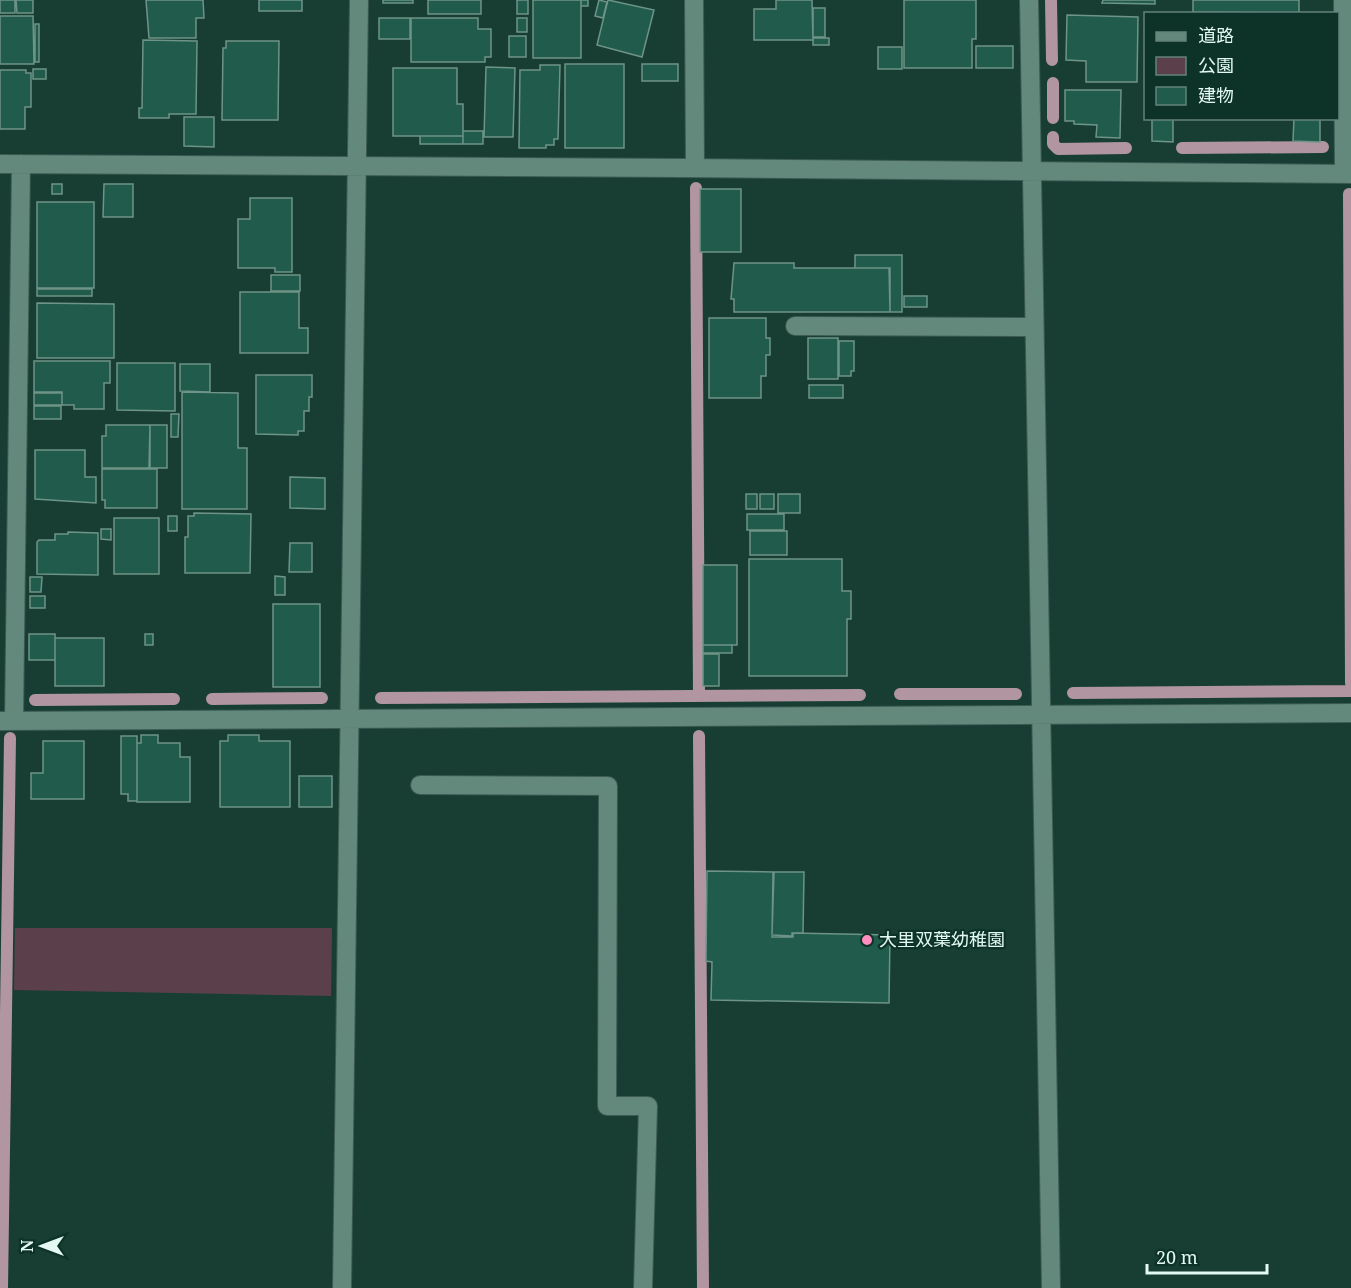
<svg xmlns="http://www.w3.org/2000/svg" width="1351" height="1288" viewBox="0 0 1351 1288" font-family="'Noto Serif','Noto Sans JP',serif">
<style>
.green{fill:#5b404b}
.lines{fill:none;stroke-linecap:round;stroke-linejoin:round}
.stream{stroke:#b195a0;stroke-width:12}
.building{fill:#205b4b;stroke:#6d9487;stroke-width:1.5}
.minor-casing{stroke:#3b5b53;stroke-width:20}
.minor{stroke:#62897b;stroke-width:18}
.poi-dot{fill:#fe8ebe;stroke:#0d3329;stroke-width:2}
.labels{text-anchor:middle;stroke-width:4.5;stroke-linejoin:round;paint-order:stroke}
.poi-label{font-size:18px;fill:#e4f9f1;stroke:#0d3329;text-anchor:start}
</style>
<rect width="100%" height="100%" fill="#183e33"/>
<path class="green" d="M 15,928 L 332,928 L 331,996 L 14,990 Z"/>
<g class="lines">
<path class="stream" d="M 1051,0 L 1052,60
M 1053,83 L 1053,118
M 1053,137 L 1053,144 L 1058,149 L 1126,148
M 1182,148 L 1323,147
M 696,188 L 699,696
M 1349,194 L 1351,683
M 1073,693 L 1351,691
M 900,694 L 1016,694
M 381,698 L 860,695
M 212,699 L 322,698
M 35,700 L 174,699
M 699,736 L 703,1288
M 2,1288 L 10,738"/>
</g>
<path class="building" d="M 0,0 L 15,0 L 15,13 L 0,13 Z
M 16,0 L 33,0 L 33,13 L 17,13 Z
M 146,0 L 203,0 L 204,18 L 196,18 L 196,38 L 149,38 Z
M 259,0 L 302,0 L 302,11 L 259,11 Z
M 383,0 L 413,0 L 413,3 L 383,3 Z
M 428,0 L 481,0 L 481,14 L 428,14 Z
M 517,0 L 528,0 L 528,14 L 517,14 Z
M 533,0 L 581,0 L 581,58 L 533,58 Z
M 581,0 L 588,0 L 588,6 L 581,6 Z
M 599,0 L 607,2 L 603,18 L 595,16 Z
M 608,0 L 654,10 L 642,57 L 597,45 Z
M 776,0 L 812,0 L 813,40 L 754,40 L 754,9 L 776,9 Z
M 904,0 L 976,0 L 976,39 L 972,39 L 972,68 L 904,68 Z
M 1103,0 L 1155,0 L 1155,4 L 1102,3 Z
M 1193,0 L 1299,0 L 1299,13 L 1193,12 Z
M 813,8 L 825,8 L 825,37 L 813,37 Z
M 1067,15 L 1138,17 L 1137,82 L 1086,82 L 1086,61 L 1066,60 Z
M 0,16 L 33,16 L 34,64 L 0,64 Z
M 379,18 L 410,18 L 410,39 L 379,39 Z
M 411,18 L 478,18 L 478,29 L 491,29 L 491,57 L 485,57 L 485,62 L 411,62 Z
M 517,18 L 527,18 L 527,32 L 517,32 Z
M 35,24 L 39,24 L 39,62 L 35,62 Z
M 509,36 L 526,36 L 526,57 L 509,57 Z
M 813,38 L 829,38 L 829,45 L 813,45 Z
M 143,40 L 197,41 L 196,114 L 169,114 L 169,118 L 139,118 L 139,108 L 142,108 Z
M 226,41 L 279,41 L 278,120 L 222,120 L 223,48 L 226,48 Z
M 976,46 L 1013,46 L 1013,68 L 976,68 Z
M 878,47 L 902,47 L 902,69 L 878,69 Z
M 565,64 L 624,64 L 624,148 L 565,148 Z
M 642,64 L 678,64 L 678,81 L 642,81 Z
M 540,65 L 560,65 L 558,139 L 554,139 L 554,145 L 546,145 L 546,148 L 519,148 L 520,70 L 540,70 Z
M 486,67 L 515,68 L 513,137 L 484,137 Z
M 393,68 L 457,68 L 457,104 L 463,104 L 463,136 L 393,136 Z
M 33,69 L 46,69 L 46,79 L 33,79 Z
M 0,70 L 26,70 L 26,73 L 31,73 L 31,107 L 25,107 L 25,129 L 0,129 Z
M 1065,90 L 1121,90 L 1120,138 L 1096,137 L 1097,125 L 1074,124 L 1074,121 L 1065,121 Z
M 184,117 L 214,117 L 214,147 L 184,146 Z
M 1152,118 L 1173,118 L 1173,142 L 1152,141 Z
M 1294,118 L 1320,118 L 1320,142 L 1293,141 Z
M 463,131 L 483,131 L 483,144 L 463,144 Z
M 420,136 L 463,136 L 463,144 L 420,144 Z
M 52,184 L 62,184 L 62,194 L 52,194 Z
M 104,184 L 133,184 L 133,217 L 103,217 Z
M 700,189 L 741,189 L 741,252 L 700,252 Z
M 250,198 L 292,198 L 292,272 L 275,272 L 275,268 L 238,268 L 238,219 L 250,219 Z
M 37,202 L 94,202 L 94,288 L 37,288 Z
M 855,255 L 902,255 L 902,312 L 890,312 L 890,268 L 855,268 Z
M 734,263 L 794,263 L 794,268 L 889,268 L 890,312 L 734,312 L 734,299 L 731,299 Z
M 271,275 L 300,275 L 300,291 L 271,291 Z
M 37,289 L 92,289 L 92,296 L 37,296 Z
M 240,292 L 299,292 L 299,328 L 308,328 L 308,353 L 240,353 Z
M 904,296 L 927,296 L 927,307 L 904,307 Z
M 37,303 L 114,304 L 114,358 L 37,358 Z
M 709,318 L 766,318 L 766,338 L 770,338 L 770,355 L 766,355 L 766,376 L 761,376 L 761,398 L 709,398 Z
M 808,338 L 838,338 L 838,379 L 808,379 Z
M 839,341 L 854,341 L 854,371 L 851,371 L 851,376 L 839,376 Z
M 34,361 L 110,361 L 110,383 L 104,383 L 104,409 L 74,409 L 74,405 L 62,405 L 62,392 L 34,392 Z
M 117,363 L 175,363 L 175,411 L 117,410 Z
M 180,364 L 210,364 L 210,392 L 180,391 Z
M 256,375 L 312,375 L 312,397 L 309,397 L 309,411 L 304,411 L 304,431 L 298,431 L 298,435 L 256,434 Z
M 809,385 L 843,385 L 843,398 L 809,398 Z
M 182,392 L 238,393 L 238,448 L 247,448 L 247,509 L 182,509 Z
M 34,393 L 62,393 L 62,405 L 34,405 Z
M 34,406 L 61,406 L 61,419 L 34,419 Z
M 171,414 L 179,414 L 178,437 L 171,437 Z
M 106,425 L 150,425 L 149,468 L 102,468 L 102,436 L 106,436 Z
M 150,425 L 167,425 L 167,468 L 150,468 Z
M 35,450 L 85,450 L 85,477 L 96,477 L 96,503 L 35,499 Z
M 102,469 L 157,469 L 157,508 L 105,508 L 105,500 L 102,500 Z
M 290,477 L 325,478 L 325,509 L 290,508 Z
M 746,494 L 757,494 L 757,509 L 746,509 Z
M 760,494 L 774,494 L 774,509 L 760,509 Z
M 778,494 L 800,494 L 800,513 L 778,513 Z
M 194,513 L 251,514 L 250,573 L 185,573 L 185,537 L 188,537 L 188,516 L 194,516 Z
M 747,514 L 784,514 L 784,530 L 747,530 Z
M 168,516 L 177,516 L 177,531 L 168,531 Z
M 114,518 L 159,518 L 159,574 L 114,574 Z
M 101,529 L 111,529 L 111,540 L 101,539 Z
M 750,531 L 787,531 L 787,555 L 750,555 Z
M 68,532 L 98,533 L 98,575 L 37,574 L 37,542 L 39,540 L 55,540 L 55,534 L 68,534 Z
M 290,543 L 312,543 L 312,572 L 289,572 Z
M 749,559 L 842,559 L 842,591 L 851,591 L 851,619 L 847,619 L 847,676 L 749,676 Z
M 703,565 L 737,565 L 737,645 L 703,645 Z
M 275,576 L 285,577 L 285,595 L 275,595 Z
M 30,577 L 42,577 L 41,592 L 30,592 Z
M 30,596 L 45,596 L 45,608 L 30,608 Z
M 273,604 L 320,604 L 320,687 L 273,687 Z
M 29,634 L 55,634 L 55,660 L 29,660 Z
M 145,634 L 153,634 L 153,645 L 145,645 Z
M 55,638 L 104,638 L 104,686 L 55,686 Z
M 703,645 L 732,645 L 732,653 L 703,653 Z
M 703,654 L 719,654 L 719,686 L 703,686 Z
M 141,735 L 158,735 L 158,743 L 180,743 L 180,757 L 190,757 L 190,802 L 137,802 L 137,743 L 141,743 Z
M 228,735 L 259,735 L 259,741 L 290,741 L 290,807 L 220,807 L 220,741 L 228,741 Z
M 121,736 L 137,736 L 137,801 L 128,801 L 128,794 L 121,794 Z
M 43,741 L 84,741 L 84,799 L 31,799 L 31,773 L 43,773 Z
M 299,776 L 332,776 L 332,807 L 299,807 Z
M 707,871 L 773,872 L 772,937 L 793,937 L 793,933 L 890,935 L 889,1003 L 711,1000 L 712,962 L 706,961 Z
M 774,872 L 804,872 L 803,933 L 792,933 L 792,936 L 772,935 Z"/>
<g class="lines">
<g class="minor-casing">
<path id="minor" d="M 694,0 L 695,168
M 1029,0 L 1051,1288
M 1343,0 L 1344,174
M 0,164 C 450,164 901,171 1351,174
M 795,326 L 1034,327
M 0,721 L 1351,713
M 14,721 L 21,164
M 420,785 L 608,786 L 607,1106 L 648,1106 L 643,1288
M 342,1288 L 359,0"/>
</g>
<use href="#minor" class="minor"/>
</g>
<circle class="poi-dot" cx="867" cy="940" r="6"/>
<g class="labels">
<g class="poi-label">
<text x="879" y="946">大里双葉幼稚園</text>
</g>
</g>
<rect x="1144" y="12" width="195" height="108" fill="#0d3329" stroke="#638279" stroke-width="1.5"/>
<rect x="1156" y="32" width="30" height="9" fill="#62897b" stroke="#638279" stroke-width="1.5"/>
<text x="1198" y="42" font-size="18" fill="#e4f9f1">道路</text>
<rect x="1156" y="57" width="30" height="18" fill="#5b404b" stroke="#638279" stroke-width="1.5"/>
<text x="1198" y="72" font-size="18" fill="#e4f9f1">公園</text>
<rect x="1156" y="87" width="30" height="18" fill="#205b4b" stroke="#638279" stroke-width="1.5"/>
<text x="1198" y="102" font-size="18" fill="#e4f9f1">建物</text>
<g transform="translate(42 1246) rotate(270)" stroke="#0d3329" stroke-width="4.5" paint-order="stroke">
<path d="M0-4.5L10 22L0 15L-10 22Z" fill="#e4f9f1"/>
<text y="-9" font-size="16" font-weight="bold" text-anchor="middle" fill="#e4f9f1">N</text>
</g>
<path d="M1147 1264v9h120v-9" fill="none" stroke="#e4f9f1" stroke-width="3"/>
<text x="1156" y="1264" font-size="18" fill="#e4f9f1" stroke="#0d3329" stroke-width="4.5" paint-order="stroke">20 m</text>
</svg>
